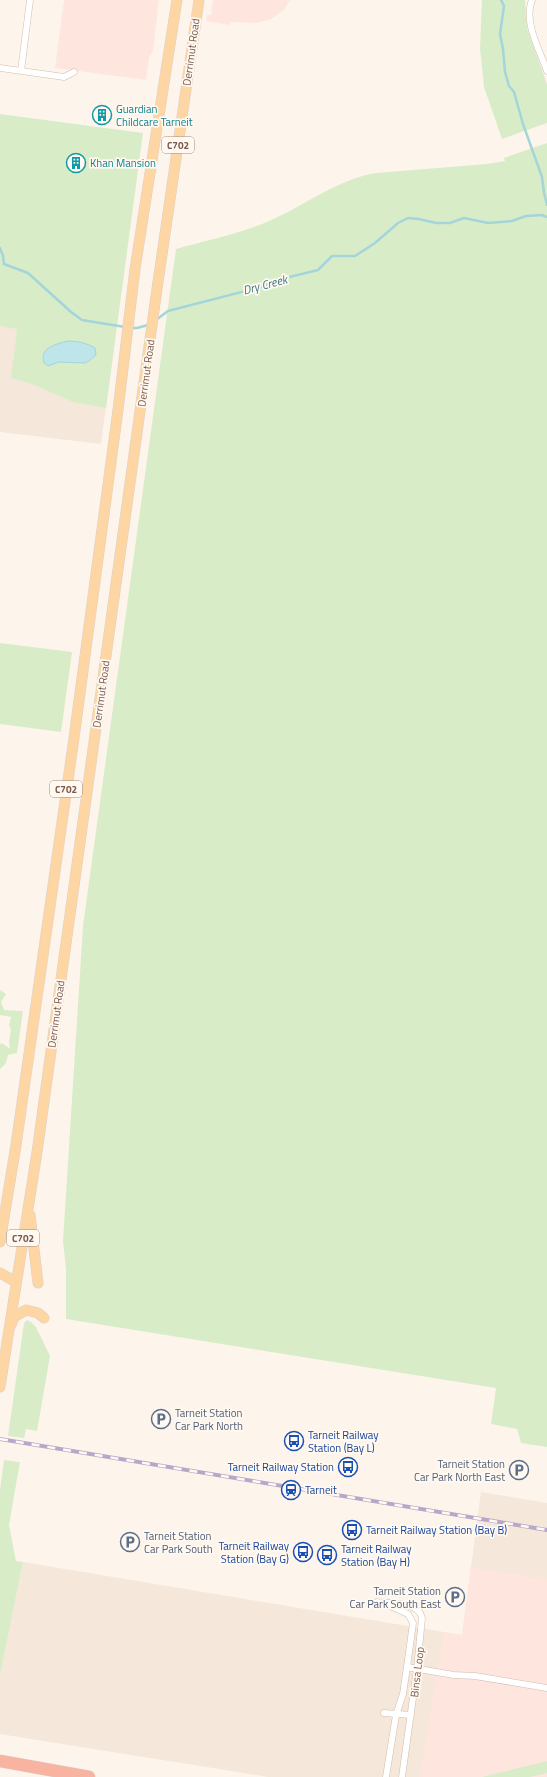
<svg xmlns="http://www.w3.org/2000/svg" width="547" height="1777" viewBox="0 0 547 1777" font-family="'Titillium Web',sans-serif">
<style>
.residential{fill:#f5e7d9}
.commercial{fill:#fee6df}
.green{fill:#d9ecc8}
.water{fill:#bee5e9;stroke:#a3d5db}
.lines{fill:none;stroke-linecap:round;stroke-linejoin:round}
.stream{stroke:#a3d5db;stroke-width:2.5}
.street-casing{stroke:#d1bcaf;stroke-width:7}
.primary-casing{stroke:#dad1cd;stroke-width:11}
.highway-casing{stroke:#dad1cd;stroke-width:13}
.street{stroke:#fff;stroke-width:6}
.primary{stroke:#fdd6a3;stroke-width:10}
.highway{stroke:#f9b3a1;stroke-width:12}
.rail-casing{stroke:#b8a7c9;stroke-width:4}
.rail{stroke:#fff9f2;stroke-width:2.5;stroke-dasharray:8;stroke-linecap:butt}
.labels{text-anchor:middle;stroke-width:3.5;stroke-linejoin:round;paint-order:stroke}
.shield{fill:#fff9f2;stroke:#a28a7e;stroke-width:1}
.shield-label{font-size:10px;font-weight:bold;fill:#7a5a4c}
.street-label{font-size:11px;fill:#7a5a4c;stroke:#fff9f2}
.culture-label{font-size:11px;fill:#0d838f;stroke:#fff9f2;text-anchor:start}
.service-label{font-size:11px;fill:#4e5e75;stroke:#fff9f2;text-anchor:start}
.transit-label{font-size:11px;fill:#164399;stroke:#fff9f2;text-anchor:start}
.water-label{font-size:12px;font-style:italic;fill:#3e787f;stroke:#fff9f2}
</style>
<rect width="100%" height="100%" fill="#fdf5eb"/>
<path class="residential" d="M 0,326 L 115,340 L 101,444 L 0,432 Z
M 481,1492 L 547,1503 L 547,1777 L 268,1777 L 0,1734 L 0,1676 L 23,1562 L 462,1635 Z"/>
<path class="commercial" d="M 64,0 L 159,0 L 153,51 L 149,57 L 146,80 L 55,68 Z
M 213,0 L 290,0 L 284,10 L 271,19 L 256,23 L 231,22 L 230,25 L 206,21 L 207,15 L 211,15 Z
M 471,1567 L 547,1580 L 547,1777 L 420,1777 L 444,1633 L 462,1635 Z"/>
<path class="green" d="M 482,0 L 525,0 L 527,28 L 547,84 L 547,123 L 502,139 L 484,87 L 480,48 Z
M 0,114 L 143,133 L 106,408 L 73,402 L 32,384 L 11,378 L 17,329 L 0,326 Z
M 547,143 L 547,1447 L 521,1443 L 517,1429 L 491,1424 L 496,1388 L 66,1319 L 66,1269 L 63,1241 L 83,926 L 176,249 C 204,241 234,235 262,224 C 301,209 334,180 376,173 L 487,164 L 505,161 L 504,158 Z
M 0,643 L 72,652 L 61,732 L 0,724 Z
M 0,990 L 6,994 L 1,1002 L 4,1010 L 23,1011 L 17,1053 L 8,1055 L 6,1063 L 0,1069 L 0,1044 L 2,1043 L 10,1049 L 9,1041 L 11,1030 L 9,1025 L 11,1017 L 0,1015 Z
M 27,1320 L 31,1322 L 36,1327 L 50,1356 L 37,1431 L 26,1429 L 24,1438 L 8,1436 L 24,1323 Z
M 4,1460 L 20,1462 L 9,1525 L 16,1561 L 23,1562 L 0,1676 L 0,1490 Z
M 547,1761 L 547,1773 L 530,1777 L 482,1777 Z"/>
<path class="water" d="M 68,341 C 77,341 87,343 95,348 L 96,355 L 89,361 L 85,363 L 59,362 L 48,366 L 44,363 C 39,347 57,344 68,341 Z"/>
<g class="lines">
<path class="stream" d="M 501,0 L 504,6 L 500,34 L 503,49 L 505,72 L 509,86 L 514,92 L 523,124 L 542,177 L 544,193 L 547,205
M 0,248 L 3,256 L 4,264 L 28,273 L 71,312 L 82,320 L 125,327
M 156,320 L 168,311 L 261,287 L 277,280 L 318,270 L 332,256 L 355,256 L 375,243 L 398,223 L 408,218 L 419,219 L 436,223 L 450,223 L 464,218 L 488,223 L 512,221 L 526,216 L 542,215 L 547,217
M 130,328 L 137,328 L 148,325"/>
<g class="street-casing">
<path id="street" d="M 532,0 C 523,21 540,51 547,71
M 0,68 L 64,77 L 74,72
M 21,71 L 30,0
M 377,1602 C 390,1604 419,1601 422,1618 L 417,1669 L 402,1777
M 407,1667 L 454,1675 L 475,1676 L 547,1688
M 384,1713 L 411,1715
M 386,1777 L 396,1715 L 403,1694 L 407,1667 L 413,1623 L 408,1614 L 390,1606"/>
</g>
<g class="primary-casing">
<path id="primary" d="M 30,1215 L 38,1283
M 0,1242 L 16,1145 L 74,738 L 118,410 L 135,269 L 177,0
M 0,1273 L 16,1282
M 11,1325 L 14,1317 L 26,1310 L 38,1313 L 44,1318
M 0,1387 L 37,1152 L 157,289 L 199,0"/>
</g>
<g class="highway-casing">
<path id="highway" d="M 0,1761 L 89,1777"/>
</g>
<use href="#street" class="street"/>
<use href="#primary" class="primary"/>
<use href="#highway" class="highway"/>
<g class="rail-casing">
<path id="rail" d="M 0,1439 L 547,1530"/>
</g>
<use href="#rail" class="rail"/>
</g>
<defs>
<g id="building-ring" transform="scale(1)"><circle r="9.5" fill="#fff9f2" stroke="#0f9aa8" stroke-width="1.5"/><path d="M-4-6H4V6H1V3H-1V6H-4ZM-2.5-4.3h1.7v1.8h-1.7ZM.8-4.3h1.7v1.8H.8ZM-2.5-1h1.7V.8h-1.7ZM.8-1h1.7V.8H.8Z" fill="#0f9aa8"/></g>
<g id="parking-ring" transform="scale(1)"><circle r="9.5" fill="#fff9f2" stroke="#5c6f8a" stroke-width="1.5"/><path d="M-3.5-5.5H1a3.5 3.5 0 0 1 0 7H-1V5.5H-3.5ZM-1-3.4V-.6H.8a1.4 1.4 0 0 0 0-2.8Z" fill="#5c6f8a"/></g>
<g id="bus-ring" transform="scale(1)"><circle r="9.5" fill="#fff9f2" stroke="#1a4fb4" stroke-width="1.5"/><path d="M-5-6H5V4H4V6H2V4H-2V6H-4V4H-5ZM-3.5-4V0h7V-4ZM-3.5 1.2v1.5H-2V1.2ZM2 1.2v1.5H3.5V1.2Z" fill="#1a4fb4"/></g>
<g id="station-ring" transform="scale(1)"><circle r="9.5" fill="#fff9f2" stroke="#1a4fb4" stroke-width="1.5"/><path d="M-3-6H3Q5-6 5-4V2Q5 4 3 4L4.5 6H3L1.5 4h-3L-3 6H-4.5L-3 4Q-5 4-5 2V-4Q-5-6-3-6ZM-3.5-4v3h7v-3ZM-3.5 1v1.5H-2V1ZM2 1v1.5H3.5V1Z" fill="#1a4fb4"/></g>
</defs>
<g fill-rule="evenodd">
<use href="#building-ring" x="102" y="115"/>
<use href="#building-ring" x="76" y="163"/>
<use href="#parking-ring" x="161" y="1419"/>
<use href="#bus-ring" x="294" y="1441"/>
<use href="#bus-ring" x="348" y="1467"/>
<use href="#parking-ring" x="519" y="1470"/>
<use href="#station-ring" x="291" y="1490"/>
<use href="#bus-ring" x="352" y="1530"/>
<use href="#parking-ring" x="130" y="1542"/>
<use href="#bus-ring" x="303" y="1552"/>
<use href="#bus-ring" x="327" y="1555"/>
<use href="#parking-ring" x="455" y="1597"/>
</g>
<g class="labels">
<g class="shield">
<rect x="162" y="137" width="32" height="16" rx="3"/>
<rect x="50" y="781" width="32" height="16" rx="3"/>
<rect x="7" y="1230" width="32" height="16" rx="3"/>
</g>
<g class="shield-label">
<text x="178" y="149">C702</text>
<text x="66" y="793">C702</text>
<text x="23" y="1242">C702</text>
</g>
<g class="street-label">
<text transform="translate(191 52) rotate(-82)" y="4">Derrimut Road</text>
<text transform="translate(146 373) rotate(-82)" y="4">Derrimut Road</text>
<text transform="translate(101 694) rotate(-82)" y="4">Derrimut Road</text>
<text transform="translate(56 1014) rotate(-82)" y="4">Derrimut Road</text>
<text transform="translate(417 1672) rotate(-83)" y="4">Binsa Loop</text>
</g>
<g class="culture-label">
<text x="116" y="113">Guardian<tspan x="116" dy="13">Childcare Tarneit</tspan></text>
<text x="90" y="167">Khan Mansion</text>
</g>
<g class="service-label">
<text x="175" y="1417">Tarneit Station<tspan x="175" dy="13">Car Park North</tspan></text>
<text x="505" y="1468" text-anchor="end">Tarneit Station<tspan x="505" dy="13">Car Park North East</tspan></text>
<text x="144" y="1540">Tarneit Station<tspan x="144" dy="13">Car Park South</tspan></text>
<text x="441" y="1595" text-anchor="end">Tarneit Station<tspan x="441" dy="13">Car Park South East</tspan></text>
</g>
<g class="transit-label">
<text x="308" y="1439">Tarneit Railway<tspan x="308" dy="13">Station (Bay L)</tspan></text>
<text x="334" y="1471" text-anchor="end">Tarneit Railway Station</text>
<text x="305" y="1494">Tarneit</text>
<text x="366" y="1534">Tarneit Railway Station (Bay B)</text>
<text x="289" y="1550" text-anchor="end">Tarneit Railway<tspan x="289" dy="13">Station (Bay G)</tspan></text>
<text x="341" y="1553">Tarneit Railway<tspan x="341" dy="13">Station (Bay H)</tspan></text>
</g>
<g class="water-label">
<text transform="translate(265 285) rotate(-15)" y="4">Dry Creek</text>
</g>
</g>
</svg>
